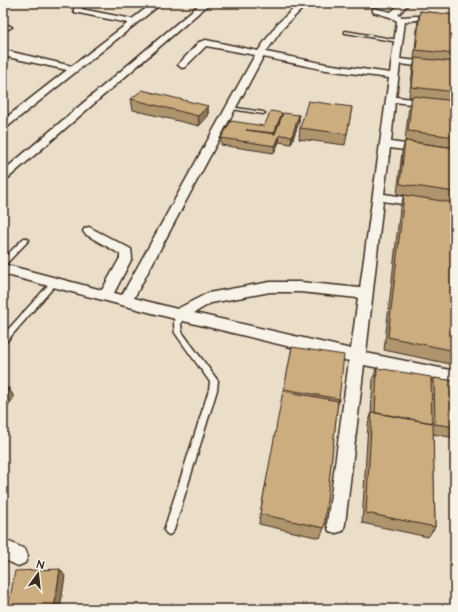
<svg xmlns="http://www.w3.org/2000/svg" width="458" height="612" viewBox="0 0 458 612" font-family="'Architects Daughter',sans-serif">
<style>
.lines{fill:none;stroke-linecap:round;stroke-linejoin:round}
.service-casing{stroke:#3b2a1e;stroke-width:3}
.minor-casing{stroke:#3b2a1e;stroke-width:3}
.service{fill:#f7f3e8;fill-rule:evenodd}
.minor{fill:#f7f3e8;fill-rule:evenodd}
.wall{fill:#af956e;stroke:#3b2a1e}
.shaded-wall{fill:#8f795a;stroke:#3b2a1e}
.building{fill:#ccad80;stroke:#3b2a1e}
</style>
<rect width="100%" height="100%" fill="#eadec9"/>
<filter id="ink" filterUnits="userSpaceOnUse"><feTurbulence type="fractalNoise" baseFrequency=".025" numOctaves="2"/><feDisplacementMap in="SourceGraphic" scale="8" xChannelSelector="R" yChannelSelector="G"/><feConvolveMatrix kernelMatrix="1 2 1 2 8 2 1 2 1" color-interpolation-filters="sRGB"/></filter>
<g filter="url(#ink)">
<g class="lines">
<g class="service-casing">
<path id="service" d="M 345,31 L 398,40 L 400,41 L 398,42 L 346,33 L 345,33 Z
M 230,107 L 263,112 L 265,113 L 263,114 L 232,109 L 230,108 Z
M 24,238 L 26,238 L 29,240 L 5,265 L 3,265 L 3,259 Z
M 53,280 L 55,280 L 58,282 L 6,342 L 3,343 L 3,335 Z
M 179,312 L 182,313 L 183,315 L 181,325 L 182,332 L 218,381 L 217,390 L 174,530 L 172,533 L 169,535 L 166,533 L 164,530 L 209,390 L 210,382 L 175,333 C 174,326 173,320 176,313 Z"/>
</g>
<g class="minor-casing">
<path id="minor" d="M 79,3 L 88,3 L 81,9 L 132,19 L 153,3 L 162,3 L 7,127 L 3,128 L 3,120 L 67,70 L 3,56 L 3,50 L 72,66 L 128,23 L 74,12 L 74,7 Z
M 201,3 L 210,3 L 7,179 L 3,180 L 3,171 Z
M 300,3 L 308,3 L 283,28 L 266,52 L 326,64 L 390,73 L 397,21 L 390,17 L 373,12 L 373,8 L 391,12 L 401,3 L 409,3 L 398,15 L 402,17 L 416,16 L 455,20 L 455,24 L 416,20 L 405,22 L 400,59 L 455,65 L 455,71 L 400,64 L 396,97 L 455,104 L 455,110 L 395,102 L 391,142 L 455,151 L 455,157 L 390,148 L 384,194 L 455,204 L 455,212 L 383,201 L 366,353 L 455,371 L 455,383 L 364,365 L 345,524 L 343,531 L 336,533 L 329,531 L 327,524 L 349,361 L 179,320 L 3,274 L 3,264 L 102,290 L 120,258 L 120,254 L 85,234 L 83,231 L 85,228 L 89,227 L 131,249 L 132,258 L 114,293 L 122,295 L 255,55 L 206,46 L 185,67 L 182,68 L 178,65 L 199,42 L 206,40 L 258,51 L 277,24 ZM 263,57 L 326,70 L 389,78 L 360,288 L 300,282 L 270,282 L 208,293 L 177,309 L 134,298 ZM 270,292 L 300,292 L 358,298 L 351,349 L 194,313 L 211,303 Z
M 8,25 L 12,27 L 3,32 L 3,27 Z
M 3,539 L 25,549 L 28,556 L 25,563 L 18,566 L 3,559 Z"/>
</g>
<use href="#service" class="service"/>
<use href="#minor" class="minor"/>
</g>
<path class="wall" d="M 420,11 L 455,15 L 455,148 L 405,141 L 409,106 L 411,97 L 409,97 L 413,68 L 415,59 L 414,59 L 418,20 Z
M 131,99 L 208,106 L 208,116 L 199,126 L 133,110 Z
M 352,107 L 345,145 L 299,139 L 300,128 Z
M 299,115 L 299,122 L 291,144 L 279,142 L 274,153 L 221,145 L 221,138 L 264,126 L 282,117 Z
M 405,141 L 455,148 L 455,365 L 384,350 L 400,208 L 404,195 L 397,194 L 402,152 Z
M 292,347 L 339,399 L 337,409 L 324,528 L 320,538 L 259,524 L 260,514 L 284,391 Z
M 377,368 L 431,382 L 434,378 L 455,381 L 455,438 L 433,434 L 435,527 L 428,537 L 362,523 L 368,424 L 371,415 L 373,378 Z"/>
<path class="shaded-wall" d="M 208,106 L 208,116 L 199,126 L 198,116 Z
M 282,113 L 281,120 L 274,141 L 274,133 Z
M 299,115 L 299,122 L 291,144 L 292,136 Z
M 280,135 L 279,142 L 274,153 L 275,146 Z
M 9,388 L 14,397 L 3,414 L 3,396 Z
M 60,569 L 65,576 L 60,609 L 54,609 Z"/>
<path class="building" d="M 420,11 L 455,15 L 455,54 L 416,50 Z
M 415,58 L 455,62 L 455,92 L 412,87 Z
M 142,90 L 208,106 L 198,116 L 131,99 Z
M 412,96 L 455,101 L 455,137 L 408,131 Z
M 308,101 L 352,107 L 347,134 L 300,128 Z
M 271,111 L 282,113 L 274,133 L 246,130 L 275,134 L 283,113 L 299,115 L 292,136 L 280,135 L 275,146 L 221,138 L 231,121 L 264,126 Z
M 405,141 L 455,148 L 455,192 L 400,184 Z
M 404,195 L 455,203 L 455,351 L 388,337 Z
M 292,347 L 344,355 L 339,399 L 284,389 Z
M 377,368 L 431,377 L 432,423 L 375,413 Z
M 434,378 L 455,381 L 455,427 L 435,424 Z
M 3,387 L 9,388 L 3,396 Z
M 283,391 L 338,401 L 324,528 L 260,514 Z
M 372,412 L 433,423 L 435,527 L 366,513 Z
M 60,569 L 54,609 L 8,609 L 15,571 Z"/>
</g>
<rect width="458" height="612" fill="none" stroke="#f7f3e8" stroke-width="16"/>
<rect x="8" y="8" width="442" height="596" fill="none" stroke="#3b2a1e" stroke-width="1.5" filter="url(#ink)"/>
<g transform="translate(38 574) rotate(15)" stroke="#f7f3e8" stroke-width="3" paint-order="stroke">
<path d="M0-3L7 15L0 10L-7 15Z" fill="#3b2a1e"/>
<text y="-6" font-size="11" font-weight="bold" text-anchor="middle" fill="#3b2a1e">N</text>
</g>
</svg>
